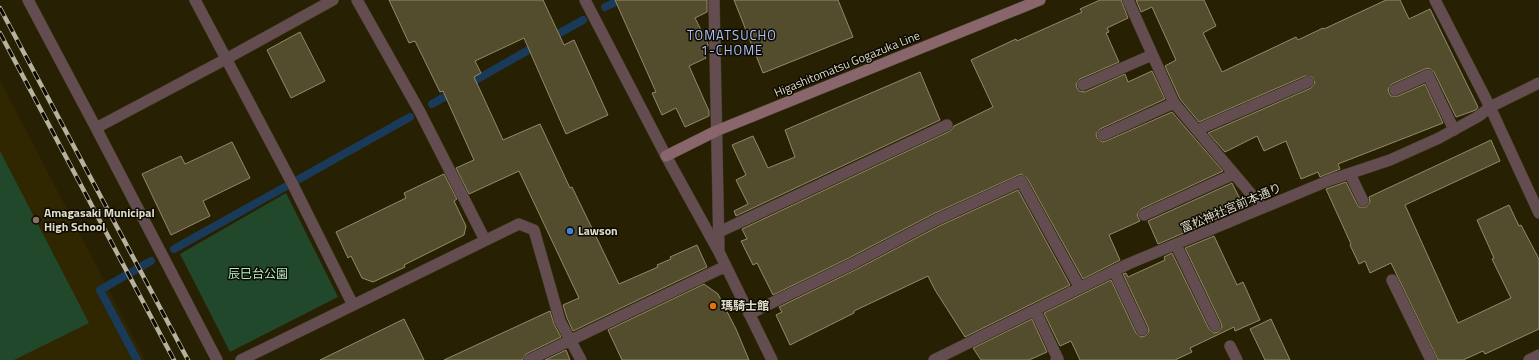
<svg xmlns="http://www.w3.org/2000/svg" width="1539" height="360" viewBox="0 0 1539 360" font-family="'Titillium Web','Noto Sans JP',sans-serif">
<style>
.built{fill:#302700}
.green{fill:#22482c}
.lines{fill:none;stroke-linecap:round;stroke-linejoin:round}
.stream{stroke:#1a3a59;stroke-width:8}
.building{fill:#534c2d;stroke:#928b6a}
.service-casing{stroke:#413a1e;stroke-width:12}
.minor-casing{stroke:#413a1e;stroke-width:12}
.tertiary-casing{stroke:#413a1e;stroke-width:12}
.secondary-casing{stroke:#413a1e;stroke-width:12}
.service{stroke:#634d51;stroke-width:11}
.minor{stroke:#634d51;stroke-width:11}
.tertiary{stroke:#634d51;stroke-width:11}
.secondary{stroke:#88666c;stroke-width:11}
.rail-casing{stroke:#b6b29e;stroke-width:4.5}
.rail{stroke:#0d0a02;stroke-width:3;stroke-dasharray:9;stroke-linecap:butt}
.education-dot{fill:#8d6e63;stroke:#0d0a02;stroke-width:1.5}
.shop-dot{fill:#3f7fe0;stroke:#0d0a02;stroke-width:1.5}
.food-dot{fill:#e8710a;stroke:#0d0a02;stroke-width:1.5}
.labels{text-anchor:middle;stroke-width:3;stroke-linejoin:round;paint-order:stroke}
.street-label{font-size:12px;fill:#dfdcca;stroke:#0d0a02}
.poi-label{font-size:12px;font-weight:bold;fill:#dfdcca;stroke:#0d0a02;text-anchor:start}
.park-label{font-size:12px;fill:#adeebb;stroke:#0d0a02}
.neighbourhood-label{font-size:13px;letter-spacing:1px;fill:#afc1f8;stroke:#0d0a02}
</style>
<rect width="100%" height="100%" fill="#272002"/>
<path class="built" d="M 0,80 L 145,360 L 0,360 Z"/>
<path class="green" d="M 0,151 L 89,323 L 14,360 L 0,360 Z
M 286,193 L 338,297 L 230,352 L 180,254 Z"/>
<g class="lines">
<path class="stream" d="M 605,7 L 620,0
M 549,39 L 583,20
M 467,85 L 539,44
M 432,104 L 455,91
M 174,249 L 410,117
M 137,360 L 100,290 L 151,261"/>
</g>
<path class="building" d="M 389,0 L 543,0 L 564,45 L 574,40 L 608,115 L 566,134 L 524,38 L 475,61 L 481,73 L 474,77 L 503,140 L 540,124 L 570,188 L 572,187 L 619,284 L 658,267 L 657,265 L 671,259 L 670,257 L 697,245 L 707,267 L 573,331 L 567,318 L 563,305 L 579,298 L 519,171 L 469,194 L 456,168 L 474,160 L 443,91 L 440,92 L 415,41 L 409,43 Z
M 615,0 L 707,0 L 707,12 L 695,18 L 708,44 L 708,46 L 702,49 L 706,58 L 689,66 L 709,111 L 709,116 L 685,127 L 676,108 L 662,115 L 652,93 L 656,92 Z
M 734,0 L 838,0 L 853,37 L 763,73 Z
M 1100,0 L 1121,0 L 1128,18 L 1107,28 L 1109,32 L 1106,33 L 1119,62 L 1080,79 L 1076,84 L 1077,88 L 1079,91 L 1085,92 L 1125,74 L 1128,82 L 1152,71 L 1165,99 L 1100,129 L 1096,134 L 1097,138 L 1102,142 L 1106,141 L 1172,112 L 1223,171 L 1141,209 L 1137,215 L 1140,221 L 1109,235 L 1120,260 L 1083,279 L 1027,178 L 1021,174 L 933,214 L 851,257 L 773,295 L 757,263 L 753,265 L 741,241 L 747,239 L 742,229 L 950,131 L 954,126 L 993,107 L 971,60 L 1016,39 L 1017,41 L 1082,12 L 1080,9 Z
M 1136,0 L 1204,0 L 1216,26 L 1203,33 L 1222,72 L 1296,37 L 1298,40 L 1323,28 L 1324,29 L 1386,0 L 1400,0 L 1409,19 L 1430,9 L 1478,107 L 1476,110 L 1456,117 L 1434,72 L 1429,68 L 1425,69 L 1392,84 L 1388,89 L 1389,93 L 1391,96 L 1398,96 L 1425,84 L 1443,123 L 1338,164 L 1340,169 L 1320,177 L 1318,172 L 1301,179 L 1286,141 L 1264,151 L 1257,136 L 1225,152 L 1208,133 L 1311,88 L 1315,83 L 1312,77 L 1305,76 L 1199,122 L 1180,99 L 1165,66 L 1176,60 L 1152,7 L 1141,12 Z
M 300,32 L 325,81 L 291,98 L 267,50 Z
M 920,72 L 940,120 L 736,216 L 734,211 L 748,204 L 736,180 L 746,175 L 732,145 L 753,136 L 768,168 L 795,157 L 785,130 Z
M 1491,140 L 1500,161 L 1405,205 L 1458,323 L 1511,298 L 1492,259 L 1494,258 L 1477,220 L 1509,205 L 1519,226 L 1521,225 L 1539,259 L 1539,329 L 1485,354 L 1483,351 L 1463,360 L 1438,360 L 1391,263 L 1370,273 L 1365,261 L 1359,264 L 1350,245 L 1351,244 L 1326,189 L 1346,182 L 1357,204 L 1359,207 L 1366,207 L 1370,202 L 1369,197 Z
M 232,142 L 250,178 L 203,201 L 210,216 L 171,235 L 142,174 L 181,156 L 185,164 Z
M 444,174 L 457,199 L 454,201 L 466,226 L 464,235 L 404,265 L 405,267 L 373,282 L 362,278 L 351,256 L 348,258 L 336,232 L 406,198 L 404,193 Z
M 1232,183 L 1244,207 L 1158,244 L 1148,221 Z
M 1018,190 L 1070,285 L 965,337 L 935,290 L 928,276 L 854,311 L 854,313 L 790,345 L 776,315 L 782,312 L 779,307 L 857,269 L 939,226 Z
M 1214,236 L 1237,285 L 1243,282 L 1260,320 L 1235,331 L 1234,327 L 1190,348 L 1192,352 L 1175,360 L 1080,360 L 1071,341 L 1060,346 L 1044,313 L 1111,280 L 1136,333 L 1141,337 L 1145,336 L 1149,331 L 1148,327 L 1123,274 L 1126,273 L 1128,277 L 1165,260 L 1164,257 L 1172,253 L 1209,329 L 1214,333 L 1218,332 L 1222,327 L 1221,323 L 1185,248 Z
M 704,284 L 718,294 L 736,329 L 749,360 L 622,360 L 608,330 Z
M 550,311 L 554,324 L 561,337 L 526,354 L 522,360 L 444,360 Z
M 404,319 L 424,360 L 320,360 Z
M 1032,319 L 1047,352 L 1029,360 L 981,360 L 973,348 Z
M 1271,319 L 1290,360 L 1265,360 L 1250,329 Z
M 566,350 L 570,360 L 545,360 Z"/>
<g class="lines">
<g class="service-casing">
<path id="service" d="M 1083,85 L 1152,55
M 1395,90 L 1428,75 L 1454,130
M 1197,130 L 1308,82
M 1103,135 L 1174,103
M 1350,174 L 1363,201
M 1144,215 L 1234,174
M 719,232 L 947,125
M 1176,245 L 1215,326
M 1114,271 L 1142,330
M 1392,280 L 1431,360
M 1230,346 L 1237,360"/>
</g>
<g class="minor-casing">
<path id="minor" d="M 28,0 L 96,128 L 217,360
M 195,0 L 292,183 L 353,305
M 357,0 L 420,112 L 485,240
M 585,0 L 666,156 L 719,252
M 714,0 L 719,252 L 772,360
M 1128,0 L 1174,103 L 1263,208
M 1435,0 L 1490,107 L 1539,213
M 96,128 L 226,59 L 333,0
M 1035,310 L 1058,359 L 1056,360
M 749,314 L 854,263 L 936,220 L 1021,181 L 1080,288
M 241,360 L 519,224 L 534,230 L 560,321 L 581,360
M 529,360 L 726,266
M 934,360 L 1128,264 L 1330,180 L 1390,160 L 1439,138 L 1479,116 L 1490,107 L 1539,83"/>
</g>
<g class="tertiary-casing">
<path id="tertiary" d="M 1529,360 L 1539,355"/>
</g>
<g class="secondary-casing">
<path id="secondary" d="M 666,156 L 716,131 L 1040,0"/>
</g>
<use href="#service" class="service"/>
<use href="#minor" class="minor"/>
<use href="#tertiary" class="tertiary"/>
<use href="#secondary" class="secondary"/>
<g class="rail-casing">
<path id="rail" d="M 0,8 L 188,360
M 0,33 L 174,360"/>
</g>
<use href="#rail" class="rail"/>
</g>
<circle class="education-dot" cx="36" cy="220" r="4"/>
<circle class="shop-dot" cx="570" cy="231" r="4"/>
<circle class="food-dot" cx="713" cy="306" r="4"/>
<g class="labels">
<g class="street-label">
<text transform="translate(847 64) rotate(-22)" y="4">Higashitomatsu Gogazuka Line</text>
<text transform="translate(1231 208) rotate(-23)" y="4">富松神社宮前本通り</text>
</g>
<g class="poi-label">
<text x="44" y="217">Amagasaki Municipal<tspan x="44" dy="14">High School</tspan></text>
<text x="578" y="235">Lawson</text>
<text x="721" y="310">瑪騎士館</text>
</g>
<g class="park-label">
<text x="258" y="278">辰巳台公園</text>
</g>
<g class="neighbourhood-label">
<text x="732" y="40">TOMATSUCHO<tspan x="732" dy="15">1-CHOME</tspan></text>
</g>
</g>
</svg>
